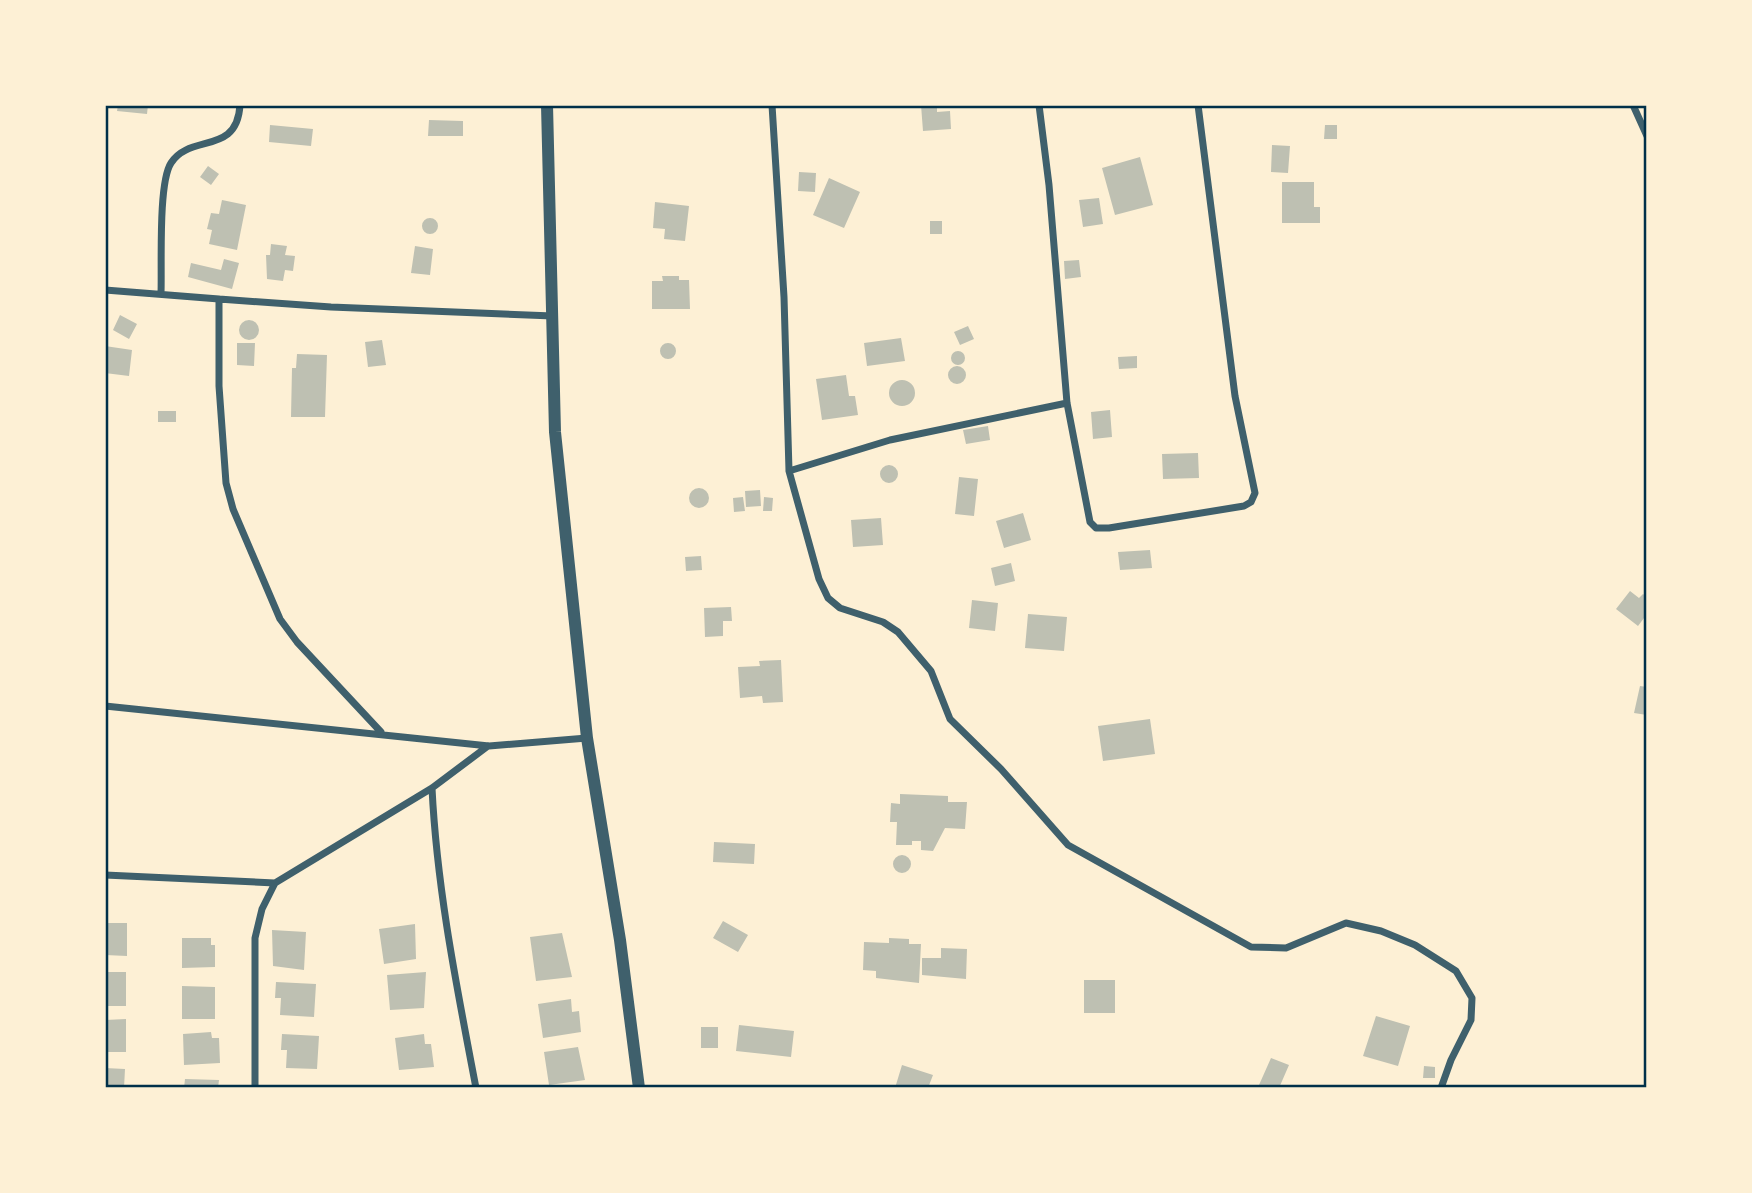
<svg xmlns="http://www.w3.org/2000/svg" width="1752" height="1193" viewBox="0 0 1752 1193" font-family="'Roboto Serif',serif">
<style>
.building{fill:#bec0b2}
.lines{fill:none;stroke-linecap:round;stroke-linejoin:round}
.minor{stroke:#3f606c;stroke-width:7}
.tertiary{stroke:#3f606c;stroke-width:12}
.neatline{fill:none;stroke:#003049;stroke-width:2.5}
</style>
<rect width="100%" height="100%" fill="#fdf0d5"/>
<path class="building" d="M 118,105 L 148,105 L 147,114 L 117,111 Z
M 921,105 L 937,105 L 937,112 L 950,111 L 951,129 L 923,131 Z
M 429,120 L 463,121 L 463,136 L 428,136 Z
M 270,125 L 313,129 L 311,146 L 269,142 Z
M 1325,125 L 1337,125 L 1337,139 L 1324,139 Z
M 1272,145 L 1290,146 L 1288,173 L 1271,172 Z
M 1140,157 L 1153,205 L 1115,215 L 1102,168 Z
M 208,166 L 219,174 L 211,185 L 200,177 Z
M 799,172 L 816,173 L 815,192 L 798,191 Z
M 829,178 L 860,192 L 844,228 L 813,215 Z
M 1282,182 L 1314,182 L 1314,207 L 1320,207 L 1320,223 L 1282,223 Z
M 1099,198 L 1103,224 L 1083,227 L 1079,200 Z
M 222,200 L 246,205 L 237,250 L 209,244 L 212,230 L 207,229 L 211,213 L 219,214 Z
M 655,202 L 689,206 L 685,241 L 664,239 L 665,229 L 653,228 Z
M422 226a8 8 0 1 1 16 0a8 8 0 1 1-16 0Z
M 930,221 L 942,221 L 942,234 L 930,234 Z
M 271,244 L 287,246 L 285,255 L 295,256 L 293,271 L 285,270 L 283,281 L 267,279 L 266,255 L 270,255 Z
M 415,246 L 433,249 L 430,275 L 411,273 Z
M 224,259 L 239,263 L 232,289 L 188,277 L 191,263 L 221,270 Z
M 1079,260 L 1081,277 L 1065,279 L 1064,261 Z
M 662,276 L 679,276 L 679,280 L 689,280 L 690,309 L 652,309 L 652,281 L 663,281 Z
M 120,315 L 137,324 L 129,339 L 113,330 Z
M239 330a10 10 0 1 1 20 0a10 10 0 1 1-20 0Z
M 968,326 L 974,339 L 960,345 L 954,332 Z
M 901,338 L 905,361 L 867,366 L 864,343 Z
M 382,340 L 386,365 L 368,367 L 365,342 Z
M660 351a8 8 0 1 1 16 0a8 8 0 1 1-16 0Z
M 237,343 L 255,343 L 254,366 L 237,365 Z
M 105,346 L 132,350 L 129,376 L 105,373 Z
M951 358a7 7 0 1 1 14 0a7 7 0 1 1-14 0Z
M 297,354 L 327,355 L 325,417 L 291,417 L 292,368 L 296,368 Z
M 1137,356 L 1137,368 L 1119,369 L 1118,357 Z
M948 375a9 9 0 1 1 18 0a9 9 0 1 1-18 0Z
M 846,375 L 849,396 L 855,396 L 858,415 L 822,420 L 816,379 Z
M889 393a13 13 0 1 1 26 0a13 13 0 1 1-26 0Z
M 1110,410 L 1112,437 L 1093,439 L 1091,412 Z
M 158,411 L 176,411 L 176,422 L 158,422 Z
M 988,426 L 990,440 L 966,444 L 963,430 Z
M 1198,453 L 1199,478 L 1163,479 L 1162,454 Z
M880 474a9 9 0 1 1 18 0a9 9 0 1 1-18 0Z
M 959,477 L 978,479 L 974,516 L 955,514 Z
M689 498a10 10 0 1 1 20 0a10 10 0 1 1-20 0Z
M 760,490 L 761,506 L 746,507 L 745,491 Z
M 743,497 L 745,511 L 734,512 L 733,498 Z
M 764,497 L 773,498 L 772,511 L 763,511 Z
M 1023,513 L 1031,540 L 1004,548 L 996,521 Z
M 881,518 L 883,545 L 853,547 L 851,520 Z
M 1150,550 L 1152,568 L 1120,570 L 1118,552 Z
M 701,556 L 702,570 L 686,571 L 685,557 Z
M 1011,563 L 1015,581 L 995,586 L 991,568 Z
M 1630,591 L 1639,598 L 1643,594 L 1647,597 L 1647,614 L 1638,626 L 1616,609 Z
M 972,600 L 998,603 L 995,631 L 969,628 Z
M 731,607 L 732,621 L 723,621 L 723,636 L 705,637 L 704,608 Z
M 1028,614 L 1067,617 L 1064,651 L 1025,648 Z
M 781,660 L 783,702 L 763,703 L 762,696 L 740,698 L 738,667 L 760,666 L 759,661 Z
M 1640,686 L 1647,687 L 1647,715 L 1634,713 Z
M 1150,719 L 1155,754 L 1103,761 L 1098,726 Z
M 900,794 L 948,796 L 948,802 L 967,802 L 965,829 L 945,828 L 933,851 L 921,850 L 921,841 L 912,841 L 912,845 L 896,845 L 897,822 L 890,822 L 891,803 L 900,804 Z
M 714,842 L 755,844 L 754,864 L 713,862 Z
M893 864a9 9 0 1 1 18 0a9 9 0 1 1-18 0Z
M 723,921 L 748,935 L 738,952 L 713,938 Z
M 105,923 L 127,923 L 127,956 L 105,955 Z
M 415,924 L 416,959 L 384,964 L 379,929 Z
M 272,930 L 306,932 L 304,970 L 273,966 Z
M 562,933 L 572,977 L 536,981 L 530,937 Z
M 182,938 L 211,938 L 211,945 L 215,945 L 215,967 L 182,968 Z
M 889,938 L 909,939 L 909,944 L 921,944 L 919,983 L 876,978 L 876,971 L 863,970 L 864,942 L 889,943 Z
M 941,948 L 967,949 L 966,979 L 922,975 L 922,958 L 941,958 Z
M 105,972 L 126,972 L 126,1006 L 105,1006 Z
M 426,972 L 424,1008 L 390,1010 L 387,975 Z
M 1084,980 L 1115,980 L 1115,1013 L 1084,1013 Z
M 276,982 L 316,984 L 314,1017 L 280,1015 L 281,998 L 275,998 Z
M 182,986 L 215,987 L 215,1019 L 182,1019 Z
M 571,999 L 572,1012 L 579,1011 L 581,1032 L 543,1038 L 538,1004 Z
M 1376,1016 L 1410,1026 L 1398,1066 L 1363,1056 Z
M 126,1019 L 126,1052 L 105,1052 L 105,1020 Z
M 739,1025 L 794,1031 L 791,1057 L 736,1051 Z
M 701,1027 L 718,1027 L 718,1048 L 701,1048 Z
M 211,1032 L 212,1038 L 219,1038 L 220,1063 L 184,1065 L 183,1034 Z
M 282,1034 L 319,1036 L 317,1069 L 286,1068 L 287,1050 L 281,1050 Z
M 424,1034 L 425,1044 L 431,1044 L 434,1067 L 399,1070 L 395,1038 Z
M 578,1047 L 585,1080 L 549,1085 L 544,1052 Z
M 1271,1058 L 1289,1065 L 1279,1088 L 1259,1085 Z
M 902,1065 L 933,1075 L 928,1088 L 895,1088 Z
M 1424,1066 L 1435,1067 L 1435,1078 L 1423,1078 Z
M 105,1068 L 125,1069 L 124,1088 L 105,1088 Z
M 185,1079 L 219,1080 L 218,1088 L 184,1088 Z"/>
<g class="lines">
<path class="minor" d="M 772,105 L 784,297 L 789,471
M 1039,105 L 1049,185 L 1067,403 L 1090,522 L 1096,528 L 1109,528 L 1244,506 L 1251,502 L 1255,493 L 1235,396 L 1198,105
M 1633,105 L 1647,136
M 105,290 L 219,299 L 219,386 L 226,483 L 233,509 L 280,619 L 297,642 L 381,732
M 161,294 C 162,266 158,183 171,163 C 190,133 237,156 240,105
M 219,299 L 331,307 L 553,316
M 1067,403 L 890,440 L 789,471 L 819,579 L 828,598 L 840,608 L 883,622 L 898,632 L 931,671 L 950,719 L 1001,769 L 1068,845 L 1251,947 L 1286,948 L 1346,923 L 1381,931 L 1415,945 L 1456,971 L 1472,998 L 1471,1020 L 1451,1060 L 1441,1088
M 105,706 L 489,746 L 587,738
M 432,788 C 437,890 457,988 476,1088
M 105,875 L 275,883
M 255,1088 L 255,938 L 262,909 L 275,883 L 432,788 L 488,746"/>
<path class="tertiary" d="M 547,105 L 555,432 L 587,738 L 620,940 L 639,1088"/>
</g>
<rect width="1752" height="1193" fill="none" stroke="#fdf0d5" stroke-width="214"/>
<rect x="107" y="107" width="1538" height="979" class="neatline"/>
</svg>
